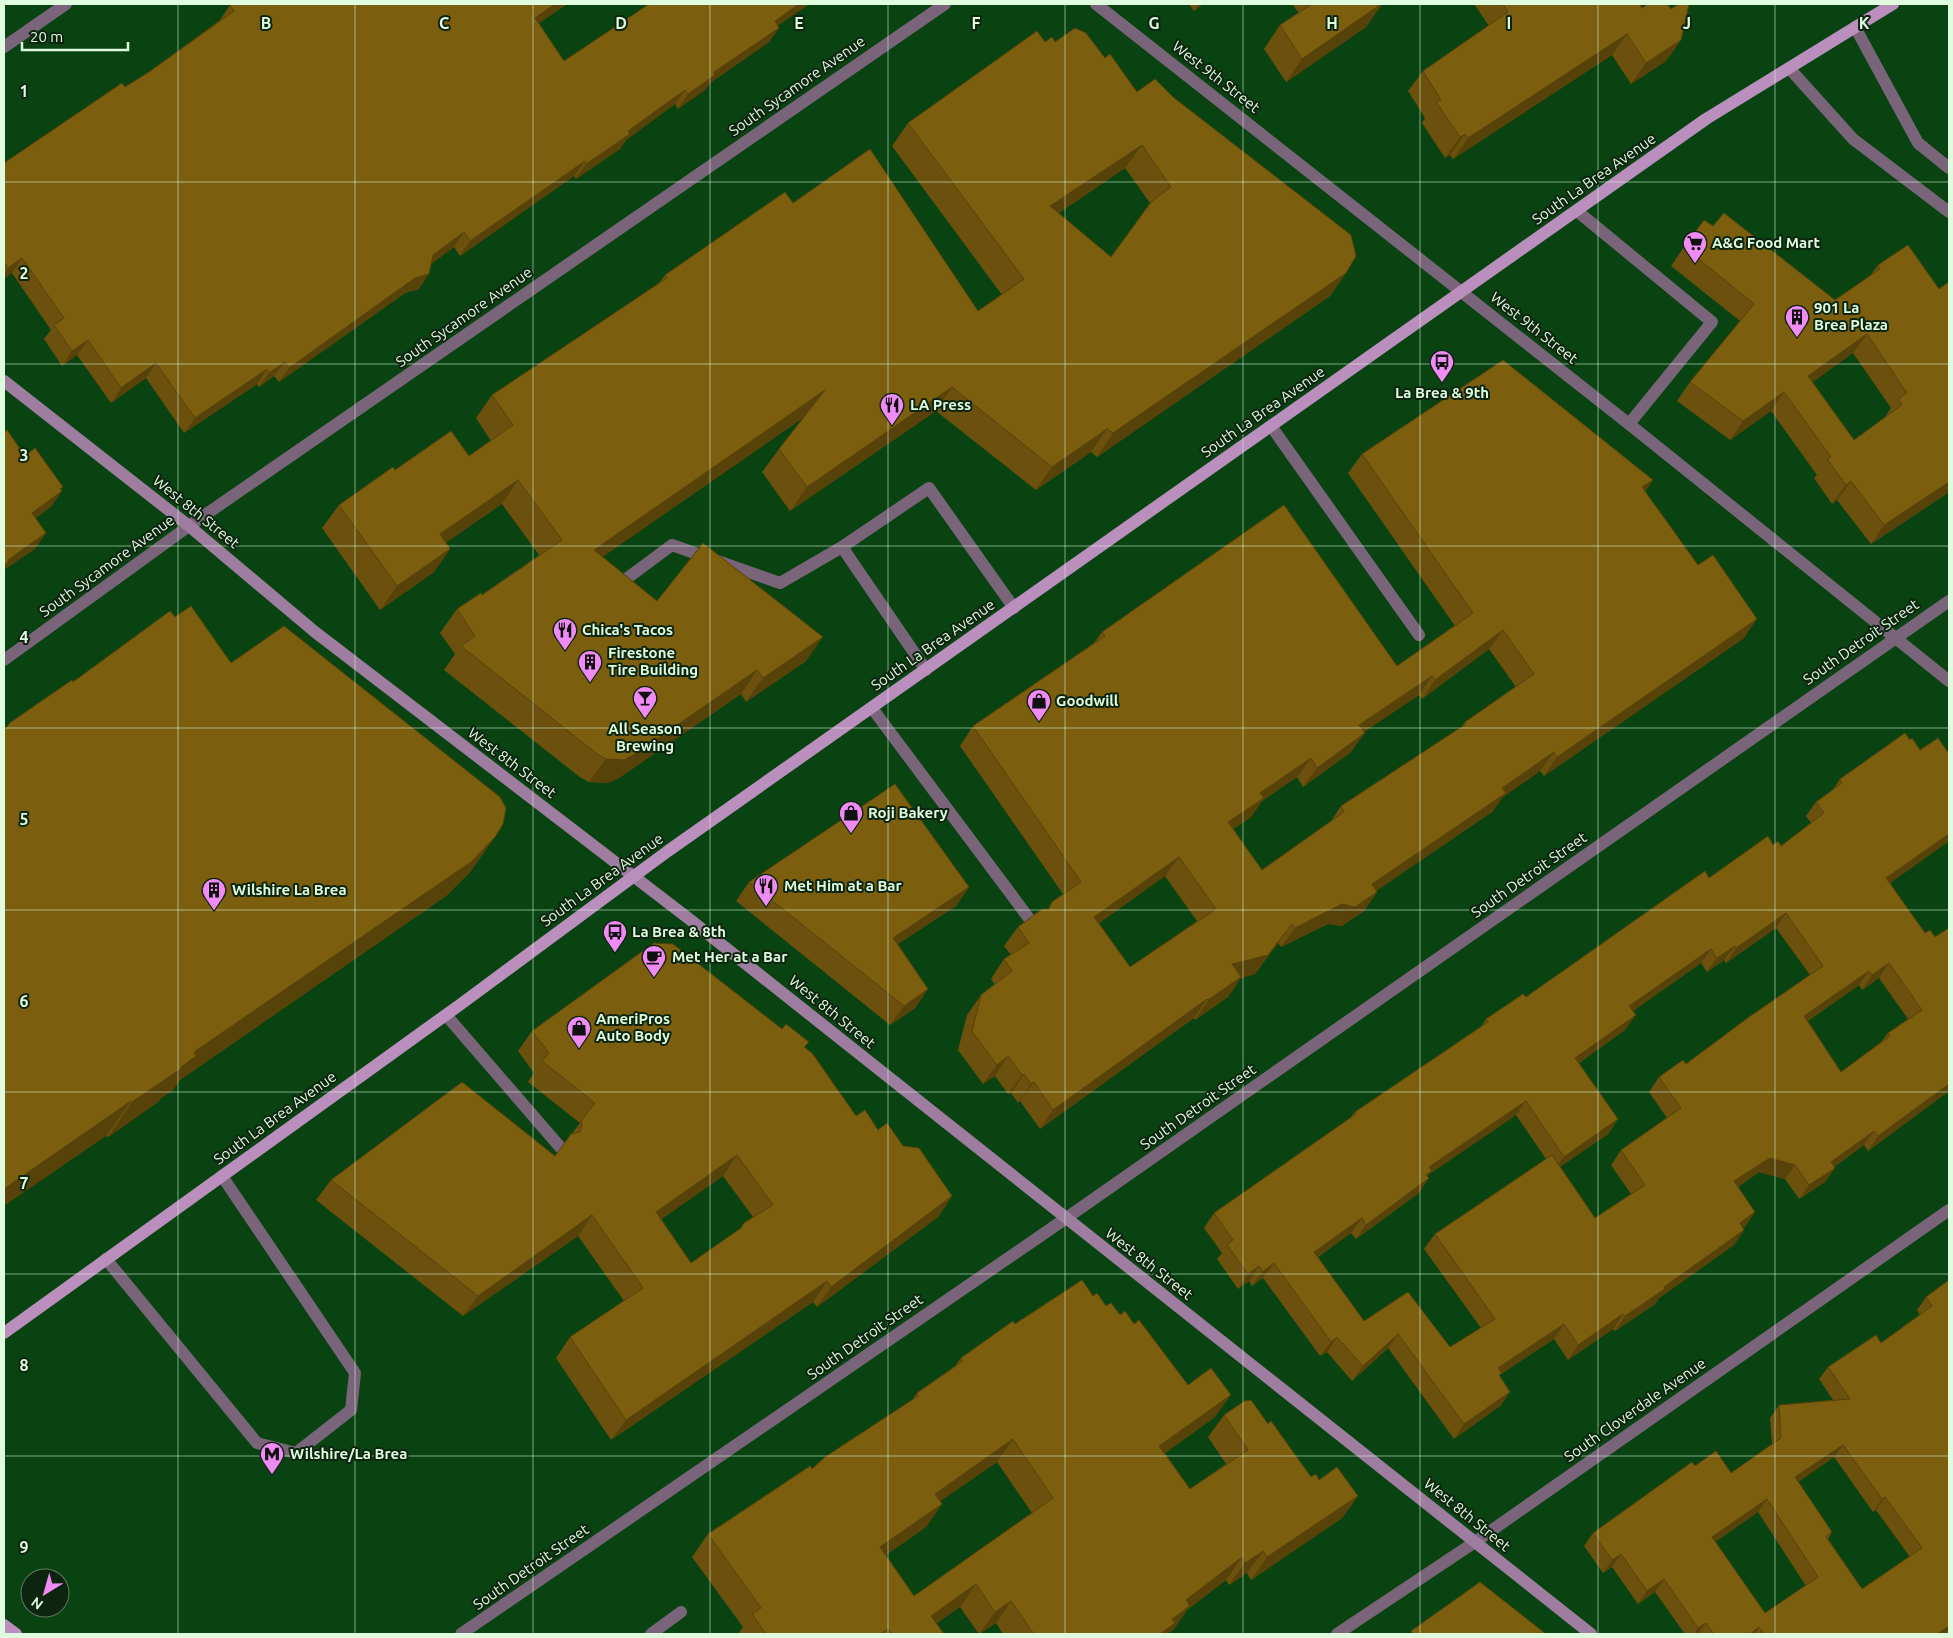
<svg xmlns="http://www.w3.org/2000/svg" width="1953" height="1638" viewBox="0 0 1953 1638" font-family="Ubuntu,sans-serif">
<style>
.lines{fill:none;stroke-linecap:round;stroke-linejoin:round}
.lane{stroke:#7a647a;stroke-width:12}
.street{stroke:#7a647a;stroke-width:12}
.secondary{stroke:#9f7da0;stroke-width:12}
.primary{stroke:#bb8fbd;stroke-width:12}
.wall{fill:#6b510d;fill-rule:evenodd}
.shaded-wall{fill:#57420a}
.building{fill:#7c5e0f;stroke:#57420a;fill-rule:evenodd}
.grid{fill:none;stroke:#dffcdf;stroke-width:1;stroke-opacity:0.55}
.labels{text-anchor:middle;stroke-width:4;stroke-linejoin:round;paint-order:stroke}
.street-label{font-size:15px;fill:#dffcdf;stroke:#0d240f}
.poi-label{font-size:15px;font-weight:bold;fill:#dffcdf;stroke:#0d240f;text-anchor:start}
.grid-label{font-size:16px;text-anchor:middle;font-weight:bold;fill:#dffcdf;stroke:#0d240f;stroke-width:4;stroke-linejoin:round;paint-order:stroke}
</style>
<rect width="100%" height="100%" fill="#094312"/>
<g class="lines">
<path class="lane" d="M 1855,27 L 1918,143 L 1949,168
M 1789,68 L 1853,139 L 1949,212
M 1577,211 L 1712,322 L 1629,424
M 1271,426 L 1419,635
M 842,547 L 926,670
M 618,585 L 672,545 L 780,583 L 842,547 L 929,488 L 1014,608
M 872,708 L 1031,921
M 446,1015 L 560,1147
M 106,1259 L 257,1443 L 296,1453 L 351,1410 L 355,1373 L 222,1176
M 651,1634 L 681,1612"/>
<path class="street" d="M 1096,4 L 1629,424 L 1949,681
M 4,47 L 66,4
M 4,660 L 189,526 L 945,4
M 461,1634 L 1065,1219 L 1949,601
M 1337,1634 L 1475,1542 L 1949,1210"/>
<path class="secondary" d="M 4,381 L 189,526 L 315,632 L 688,918 L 1591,1634"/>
<path class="primary" d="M 4,1333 L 461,1004 L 668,851 L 1706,119 L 1893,4
M 4,1625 L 16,1634"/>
</g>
<path class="wall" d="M 232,4 L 567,4 L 539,23 L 564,61 L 778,26 L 779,28 L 769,42 L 710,83 L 705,90 L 678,109 L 675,104 L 626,140 L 620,149 L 576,179 L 574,176 L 460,256 L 454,247 L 432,263 L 419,289 L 405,293 L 279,382 L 274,376 L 259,387 L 257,384 L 184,433 L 146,378 L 111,403 L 77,355 L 62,366 L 44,339 L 51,330 L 12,273 L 4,278 L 4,163 L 149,72 L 220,20 L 230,5 Z
M 1189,4 L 1203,4 L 1194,11 Z
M 1292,4 L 1382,4 L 1366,27 L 1286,82 L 1264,49 L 1280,25 L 1299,13 Z
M 1474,4 L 1640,4 L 1642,8 L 1681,40 L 1666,61 L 1631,84 L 1612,55 L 1453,159 L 1450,155 L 1445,158 L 1422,123 L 1425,118 L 1408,91 L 1423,71 L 1489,26 Z
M 1045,42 L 1055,42 L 1105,58 L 1137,92 L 1346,273 L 1330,296 L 1097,457 L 1091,452 L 1036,490 L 936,411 L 790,511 L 762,472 L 779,449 L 804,417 L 602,557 L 657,601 L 806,661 L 746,702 L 741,694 L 619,778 L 608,783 L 589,782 L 581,778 L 444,670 L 455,654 L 440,633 L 457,609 L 482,595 L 539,555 L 502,504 L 446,542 L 450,549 L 434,572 L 380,610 L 322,528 L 339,505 L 395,470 L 469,456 L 491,441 L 476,418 L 492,395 L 659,283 L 665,275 L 793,203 L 978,311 L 1002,295 L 892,146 L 908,123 ZM 1125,168 L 1150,203 L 1111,257 L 1059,213 Z
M 1713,226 L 1835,300 L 1870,276 L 1878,265 L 1908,245 L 1949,492 L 1871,544 L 1837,500 L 1832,504 L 1814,478 L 1817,475 L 1771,411 L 1730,440 L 1677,401 L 1690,382 L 1740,321 L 1671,266 L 1684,247 ZM 1853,353 L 1891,408 L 1885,417 L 1854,440 L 1812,382 Z
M 1362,454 L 1653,480 L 1645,491 L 1744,638 L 1544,776 L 1540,771 L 1503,797 L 1492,812 L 1376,891 L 1377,892 L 1364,911 L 1342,926 L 1328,924 L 1281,947 L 1278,943 L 1255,974 L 1241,978 L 1228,997 L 1195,1020 L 1194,1018 L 1040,1129 L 1020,1101 L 1018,1103 L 1011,1093 L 1008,1094 L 995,1076 L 983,1084 L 958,1050 L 967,1015 L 981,995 L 995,985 L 991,979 L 1004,959 L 1011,955 L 1004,946 L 1018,927 L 1048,909 L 1052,902 L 1063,894 L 960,746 L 973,726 L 1094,643 L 1102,632 L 1397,666 L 1455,626 L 1348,473 ZM 1489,649 L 1516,687 L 1465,722 L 1461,727 L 1341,806 L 1331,821 L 1262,870 L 1233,829 L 1251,817 L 1262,801 L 1297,777 L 1303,787 L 1351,752 L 1364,732 L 1419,695 L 1422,699 ZM 1165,876 L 1197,921 L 1130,967 L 1099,923 Z
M 175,617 L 231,663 L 471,871 L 446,896 L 180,1080 L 172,1091 L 161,1098 L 158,1102 L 108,1137 L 106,1136 L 73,682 Z
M 1840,779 L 1949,841 L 1890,883 L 1925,933 L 1935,937 L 1949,928 L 1949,1091 L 1868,1151 L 1864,1145 L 1834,1167 L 1835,1168 L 1825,1182 L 1799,1199 L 1785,1179 L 1759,1172 L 1738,1187 L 1745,1227 L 1743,1228 L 1744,1230 L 1734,1245 L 1659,1298 L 1655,1304 L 1615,1331 L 1613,1329 L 1568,1360 L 1554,1339 L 1501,1374 L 1499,1376 L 1510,1392 L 1500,1406 L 1454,1439 L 1388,1348 L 1352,1381 L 1327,1352 L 1320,1356 L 1263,1278 L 1252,1286 L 1249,1281 L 1238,1289 L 1217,1259 L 1222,1253 L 1204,1228 L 1214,1213 L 1350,1118 L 1355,1112 L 1481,1027 L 1486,1019 L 1526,997 L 1709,878 L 1773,845 L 1781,846 L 1811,823 L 1806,816 L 1816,802 L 1832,791 ZM 1776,928 L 1810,975 L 1686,1064 L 1659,1077 L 1649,1092 L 1667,1118 L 1621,1150 L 1611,1165 L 1631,1194 L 1595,1218 L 1560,1167 L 1608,1134 L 1618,1119 L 1579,1063 L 1625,1030 L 1633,1011 L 1701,963 L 1707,972 L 1724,960 L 1726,963 ZM 1879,978 L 1908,1019 L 1888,1033 L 1881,1042 L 1841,1072 L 1808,1021 L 1859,985 L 1862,990 ZM 1516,1115 L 1546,1159 L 1435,1234 L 1424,1249 L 1481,1328 L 1450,1347 L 1364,1321 L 1318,1257 L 1351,1233 L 1356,1239 L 1419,1193 L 1428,1175 Z
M 749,882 L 969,887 L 956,906 L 898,944 L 928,989 L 915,1008 L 890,1025 L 736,901 Z
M 532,1031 L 805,1048 L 856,1116 L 878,1130 L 903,1146 L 952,1196 L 938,1217 L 817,1307 L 813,1302 L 611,1440 L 556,1358 L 570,1337 L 624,1301 L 578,1236 L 463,1316 L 316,1200 L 331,1180 L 555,1156 L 580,1123 L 528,1082 L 534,1073 L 518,1051 ZM 723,1176 L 753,1217 L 741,1228 L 691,1263 L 661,1219 Z
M 1949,1280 L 1949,1632 L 1946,1634 L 1685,1634 L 1655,1592 L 1638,1604 L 1612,1567 L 1603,1573 L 1584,1546 L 1593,1533 L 1695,1466 L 1731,1473 L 1772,1444 L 1770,1418 L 1779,1405 L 1833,1400 L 1819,1379 L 1828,1367 L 1881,1343 L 1920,1315 L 1917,1310 L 1926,1297 ZM 1834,1457 L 1873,1512 L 1876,1510 L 1910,1557 L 1862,1589 L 1828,1539 L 1832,1532 L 1798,1482 ZM 1758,1512 L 1806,1586 L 1765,1613 L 1715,1542 Z
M 1093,1296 L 1106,1306 L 1134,1324 L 1188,1385 L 1215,1417 L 1165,1453 L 1190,1489 L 1226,1464 L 1208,1437 L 1224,1415 L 1268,1424 L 1311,1477 L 1358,1496 L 1342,1518 L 1251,1580 L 1247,1573 L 1229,1585 L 1226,1580 L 1187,1610 L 1174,1629 L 1167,1634 L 1003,1634 L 996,1623 L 979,1634 L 960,1607 L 936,1623 L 944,1634 L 738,1634 L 743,1627 L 692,1557 L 708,1534 L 812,1469 L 912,1400 L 917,1393 L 955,1366 L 961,1358 L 1015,1324 ZM 997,1462 L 1032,1513 L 914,1596 L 886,1555 L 926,1527 L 942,1504 L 940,1501 Z"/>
<path class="shaded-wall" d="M 555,4 L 567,4 L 525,32 L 535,18 Z
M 799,4 L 810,4 L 764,35 L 775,21 Z
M 1198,4 L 1203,4 L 1194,11 Z
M 1382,4 L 1366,27 L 1286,82 L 1302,59 Z
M 779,28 L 769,42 L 710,83 L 705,90 L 678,109 L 688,94 L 714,72 Z
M 1627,34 L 1612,55 L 1453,159 L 1468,138 Z
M 1681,40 L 1666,61 L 1631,84 L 1646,63 Z
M 685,90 L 675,104 L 626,140 L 620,149 L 576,179 L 586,164 L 628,131 Z
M 1465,134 L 1450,155 L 1445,158 L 1460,137 Z
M 1142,145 L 1125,168 L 1034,230 L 1050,206 Z
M 585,161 L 574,176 L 460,256 L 470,241 Z
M 464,232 L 454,247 L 423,270 L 433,255 Z
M 22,258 L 12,273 L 4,278 L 4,274 L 8,268 Z
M 1346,273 L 1330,296 L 1097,457 L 1113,433 Z
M 429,274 L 419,289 L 405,293 L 279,382 L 289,368 L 415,278 Z
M 1867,334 L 1853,353 L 1795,395 L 1808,376 Z
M 88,340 L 77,355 L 62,366 L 72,351 Z
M 285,362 L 274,376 L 259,387 L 269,373 Z
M 156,363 L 146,378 L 111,403 L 121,388 Z
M 267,369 L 257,384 L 184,433 L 195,418 Z
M 952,387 L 936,411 L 790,511 L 807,487 Z
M 825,390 L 809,414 L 578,574 L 594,550 Z
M 1784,392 L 1771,411 L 1730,440 L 1743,421 Z
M 1107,429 L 1091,452 L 1036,490 L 1052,467 Z
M 518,480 L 502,504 L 424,558 L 440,534 Z
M 1653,480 L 1640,499 L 1642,487 Z
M 1851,481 L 1837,500 L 1832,504 L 1846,485 Z
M 1949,482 L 1949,492 L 1871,544 L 1884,525 Z
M 63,487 L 58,494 L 62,491 L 51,507 L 21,529 L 32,513 Z
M 46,533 L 35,549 L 4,570 L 4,565 L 8,560 Z
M 450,549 L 434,572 L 380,610 L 397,586 Z
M 1757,619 L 1744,638 L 1544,776 L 1557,757 Z
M 1503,630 L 1489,649 L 1422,699 L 1435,680 Z
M 823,637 L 806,661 L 746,702 L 763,678 Z
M 757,670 L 741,694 L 619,778 L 608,783 L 589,782 L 606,759 Z
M 1432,676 L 1419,695 L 1346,744 L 1359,725 Z
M 1365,733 L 1351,752 L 1303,787 L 1317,768 Z
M 1554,752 L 1540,771 L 1503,797 L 1492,812 L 1358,903 L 1372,884 L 1502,788 Z
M 1311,758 L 1297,777 L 1262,801 L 1251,817 L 1215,842 L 1228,822 L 1260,793 Z
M 1949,834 L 1949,841 L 1876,893 L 1886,878 Z
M 495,837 L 471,871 L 446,896 L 180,1080 L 172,1091 L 161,1098 L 158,1102 L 108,1137 L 132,1102 L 194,1052 Z
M 1179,857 L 1165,876 L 1081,936 L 1094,917 Z
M 969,887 L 956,906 L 879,956 L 893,938 Z
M 1377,892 L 1364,911 L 1342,926 L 1328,924 L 1281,947 L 1295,928 L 1342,904 Z
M 1786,913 L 1776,928 L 1726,963 L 1736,948 Z
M 1292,924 L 1255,974 L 1241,978 L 1228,997 L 1195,1020 L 1232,964 Z
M 1735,946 L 1724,960 L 1707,972 L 1717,958 Z
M 1711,949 L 1701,963 L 1619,1021 L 1629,1006 Z
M 1889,963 L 1879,978 L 1862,990 L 1872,975 Z
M 1869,971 L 1859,985 L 1794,1030 L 1804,1016 Z
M 928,989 L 915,1008 L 890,1025 L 904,1006 Z
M 1207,999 L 1194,1018 L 1040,1129 L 1053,1110 Z
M 1636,1015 L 1625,1030 L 1565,1072 L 1575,1058 Z
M 1008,1056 L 995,1076 L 983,1084 L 997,1065 Z
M 1024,1074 L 1011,1093 L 1008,1094 L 1022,1075 Z
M 1034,1082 L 1020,1101 L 1018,1103 L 1031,1084 Z
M 1949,1084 L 1949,1091 L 1868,1151 L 1878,1136 Z
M 131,1101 L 106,1136 L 4,1206 L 4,1189 Z
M 1526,1101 L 1516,1115 L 1428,1175 L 1423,1183 L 1429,1178 L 1419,1193 L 1356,1239 L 1366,1225 L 1429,1167 Z
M 1618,1119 L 1608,1134 L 1554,1171 L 1564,1157 Z
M 1874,1131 L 1864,1145 L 1821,1176 L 1831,1162 Z
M 737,1155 L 723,1176 L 642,1233 L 656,1212 Z
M 1770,1158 L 1795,1165 L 1785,1179 L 1759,1172 L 1723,1196 L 1734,1181 Z
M 1835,1168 L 1825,1182 L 1799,1199 L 1809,1185 Z
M 952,1196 L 938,1217 L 817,1307 L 831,1287 Z
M 1755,1212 L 1745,1227 L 1729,1238 L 1740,1223 Z
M 592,1215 L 578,1236 L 463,1316 L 478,1296 Z
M 1362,1218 L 1351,1233 L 1304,1266 L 1314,1252 Z
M 1744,1230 L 1734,1245 L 1659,1298 L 1655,1304 L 1615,1331 L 1625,1316 L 1664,1287 Z
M 1274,1263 L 1263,1278 L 1252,1286 L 1262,1272 Z
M 1259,1266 L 1249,1281 L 1238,1289 L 1248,1274 Z
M 827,1281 L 813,1302 L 611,1440 L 626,1420 Z
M 1623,1314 L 1613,1329 L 1568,1360 L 1578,1345 Z
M 1564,1324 L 1554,1339 L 1501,1374 L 1491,1387 L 1498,1368 Z
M 1398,1334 L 1388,1348 L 1352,1381 L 1363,1366 Z
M 1337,1337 L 1327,1352 L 1320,1356 L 1331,1342 Z
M 1510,1392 L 1500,1406 L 1454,1439 L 1464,1424 Z
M 1231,1395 L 1215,1417 L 1143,1469 L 1159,1446 Z
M 1013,1439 L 997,1462 L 919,1516 L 935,1494 Z
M 1843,1445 L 1834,1457 L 1786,1490 L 1795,1477 Z
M 1358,1496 L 1342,1518 L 1251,1580 L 1267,1557 Z
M 1885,1497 L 1876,1510 L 1873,1512 L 1882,1499 Z
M 1767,1499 L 1758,1512 L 1703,1550 L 1712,1537 Z
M 942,1504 L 926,1527 L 864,1570 L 880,1547 Z
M 1263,1551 L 1247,1573 L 1229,1585 L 1245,1563 Z
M 1621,1554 L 1612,1567 L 1603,1573 L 1612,1560 Z
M 1242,1557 L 1226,1580 L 1187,1610 L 1174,1629 L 1167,1634 L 1160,1634 L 1186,1600 Z
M 1664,1579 L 1655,1592 L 1638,1604 L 1647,1591 Z
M 976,1584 L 960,1607 L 921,1634 L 931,1616 Z
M 1011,1601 L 996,1623 L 979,1634 L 995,1612 Z
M 1706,1623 L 1698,1634 L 1694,1634 L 1698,1628 Z
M 1949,1626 L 1949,1632 L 1946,1634 L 1937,1634 Z
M 1759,1627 L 1755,1634 L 1750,1634 Z"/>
<path class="building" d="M 232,4 L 555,4 L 535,18 L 564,61 L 649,4 L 799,4 L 775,21 L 779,28 L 714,72 L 715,75 L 688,94 L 685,90 L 628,131 L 630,134 L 586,164 L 585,161 L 470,241 L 464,232 L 433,255 L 429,274 L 415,278 L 289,368 L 285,362 L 269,373 L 267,369 L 195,418 L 156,363 L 121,388 L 88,340 L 72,351 L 54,325 L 64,318 L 22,258 L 8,268 L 4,262 L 4,163 L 122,83 L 125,87 L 149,72 L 234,11 L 230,5 Z
M 1312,4 L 1381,4 L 1302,59 L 1280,25 Z
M 1503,4 L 1640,4 L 1642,8 L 1648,4 L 1667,4 L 1671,9 L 1679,4 L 1689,4 L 1681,40 L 1646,63 L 1627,34 L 1468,138 L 1465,134 L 1460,137 L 1436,102 L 1441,100 L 1423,71 L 1508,12 Z
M 1075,28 L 1086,33 L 1105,58 L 1110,54 L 1137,92 L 1155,79 L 1173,97 L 1351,235 L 1356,256 L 1346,273 L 1113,433 L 1107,429 L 1052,467 L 952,387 L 807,487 L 779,449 L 825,390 L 594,550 L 657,601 L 703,543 L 823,637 L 763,678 L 757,670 L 635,754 L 624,760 L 606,759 L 597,754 L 461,646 L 475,636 L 457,609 L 481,593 L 482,595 L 562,540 L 518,480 L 440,534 L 450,549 L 397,586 L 339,505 L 393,467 L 395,470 L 451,431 L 469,456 L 513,425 L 492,395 L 667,278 L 665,275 L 785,192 L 793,203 L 870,149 L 978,311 L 1024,279 L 908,123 L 1037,31 L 1045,42 L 1052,37 L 1055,42 ZM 1142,145 L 1171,187 L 1152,201 L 1111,257 L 1050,206 Z
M 1724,213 L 1835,300 L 1880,269 L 1878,265 L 1908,245 L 1939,289 L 1949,282 L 1949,482 L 1884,525 L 1851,481 L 1846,485 L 1827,459 L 1831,457 L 1784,392 L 1743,421 L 1690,382 L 1754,304 L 1684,247 L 1704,220 L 1713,226 ZM 1867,334 L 1907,393 L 1898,399 L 1902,405 L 1854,440 L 1808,376 Z
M 1503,360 L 1653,480 L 1642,487 L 1698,565 L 1713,555 L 1757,619 L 1557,757 L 1554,752 L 1502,788 L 1506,793 L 1372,884 L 1377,892 L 1355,907 L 1342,904 L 1295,928 L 1292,924 L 1268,955 L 1232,964 L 1241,977 L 1208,1000 L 1207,999 L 1053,1110 L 1034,1082 L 1031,1084 L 1024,1074 L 1022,1075 L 1008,1056 L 997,1065 L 972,1031 L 981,995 L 1012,971 L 1004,959 L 1029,943 L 1018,927 L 1042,909 L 1049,909 L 1052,902 L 1081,882 L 973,726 L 1105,636 L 1102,632 L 1284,505 L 1397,666 L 1473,613 L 1362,454 ZM 1503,630 L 1534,674 L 1465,722 L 1466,724 L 1341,806 L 1344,812 L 1262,870 L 1228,822 L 1264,798 L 1260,793 L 1311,758 L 1317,768 L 1365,733 L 1359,725 L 1432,676 L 1435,680 ZM 1179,857 L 1216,909 L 1130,967 L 1094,917 Z
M 7,430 L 25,456 L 35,448 L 63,487 L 60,489 L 62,491 L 32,513 L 46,533 L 8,560 L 9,561 L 4,565 L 4,432 Z
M 191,606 L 231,663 L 284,626 L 500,797 L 506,808 L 503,824 L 495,837 L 471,862 L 194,1052 L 196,1056 L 181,1067 L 182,1068 L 132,1102 L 131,1101 L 4,1189 L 4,730 L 11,722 L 72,680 L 73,682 L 170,611 L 175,617 Z
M 1905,733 L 1910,740 L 1912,738 L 1920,750 L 1938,738 L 1949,754 L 1949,834 L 1886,878 L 1925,933 L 1930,930 L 1935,937 L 1949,928 L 1949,1084 L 1878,1136 L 1874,1131 L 1831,1162 L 1835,1168 L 1809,1185 L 1795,1165 L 1770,1158 L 1734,1181 L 1755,1212 L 1740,1223 L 1744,1230 L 1664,1287 L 1665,1289 L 1625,1316 L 1623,1314 L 1578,1345 L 1564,1324 L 1498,1368 L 1502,1373 L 1499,1375 L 1510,1392 L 1464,1424 L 1398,1334 L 1363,1366 L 1337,1337 L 1331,1342 L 1274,1263 L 1262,1272 L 1259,1266 L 1248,1274 L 1227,1245 L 1233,1240 L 1214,1213 L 1356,1114 L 1355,1112 L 1488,1022 L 1486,1019 L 1523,994 L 1526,997 L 1705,871 L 1709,878 L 1768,836 L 1773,845 L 1778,841 L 1781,846 L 1824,813 L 1816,802 L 1842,783 L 1840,779 ZM 1786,913 L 1823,966 L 1749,1017 L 1686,1064 L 1683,1060 L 1659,1077 L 1681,1108 L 1621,1150 L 1645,1185 L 1595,1218 L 1552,1155 L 1435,1234 L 1495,1319 L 1450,1347 L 1408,1292 L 1364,1321 L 1314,1252 L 1362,1218 L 1366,1225 L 1429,1178 L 1426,1175 L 1432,1171 L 1429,1167 L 1526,1101 L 1564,1157 L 1618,1119 L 1575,1058 L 1636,1015 L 1629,1006 L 1711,949 L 1717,958 L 1735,946 L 1736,948 ZM 1889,963 L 1922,1010 L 1888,1033 L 1890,1036 L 1841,1072 L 1804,1016 L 1869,971 L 1872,975 Z
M 895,784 L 969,887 L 893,938 L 928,989 L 904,1006 L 749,882 Z
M 654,943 L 673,944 L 782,1029 L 786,1024 L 809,1042 L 804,1047 L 812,1053 L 856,1116 L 865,1110 L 878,1130 L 887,1123 L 903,1146 L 919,1148 L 952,1196 L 831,1287 L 827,1281 L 626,1420 L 570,1337 L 643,1288 L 592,1215 L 478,1296 L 331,1180 L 462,1082 L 555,1156 L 571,1134 L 580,1132 L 582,1125 L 581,1121 L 595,1103 L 542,1061 L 549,1053 L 532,1031 ZM 737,1155 L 773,1205 L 744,1223 L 741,1228 L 691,1263 L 656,1212 Z
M 1082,1280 L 1093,1296 L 1097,1293 L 1106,1306 L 1111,1303 L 1120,1315 L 1125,1311 L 1134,1324 L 1139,1320 L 1188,1385 L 1211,1368 L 1231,1395 L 1159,1446 L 1190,1489 L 1248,1450 L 1224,1415 L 1246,1400 L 1247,1401 L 1251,1400 L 1268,1424 L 1271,1421 L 1311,1477 L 1316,1474 L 1319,1480 L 1337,1467 L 1358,1496 L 1267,1557 L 1263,1551 L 1245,1563 L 1242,1557 L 1186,1600 L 1190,1606 L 1172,1619 L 1175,1623 L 1160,1634 L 1034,1634 L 1011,1601 L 995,1612 L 976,1584 L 931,1616 L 944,1634 L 892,1634 L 888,1629 L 880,1634 L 766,1634 L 752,1614 L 761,1608 L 708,1534 L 810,1466 L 812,1469 L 825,1457 L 918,1396 L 917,1393 L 963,1361 L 961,1358 L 1013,1321 L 1015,1324 ZM 1013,1439 L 1053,1498 L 914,1596 L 880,1547 L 942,1504 L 935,1494 Z
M 1949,1280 L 1949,1626 L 1937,1634 L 1764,1634 L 1759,1627 L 1750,1634 L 1714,1634 L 1706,1623 L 1698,1628 L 1664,1579 L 1647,1591 L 1621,1554 L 1612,1560 L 1593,1533 L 1692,1462 L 1695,1466 L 1716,1451 L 1731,1473 L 1781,1438 L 1779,1405 L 1850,1399 L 1828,1367 L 1876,1335 L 1881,1343 L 1932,1306 L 1926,1297 ZM 1843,1445 L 1882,1499 L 1885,1497 L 1922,1548 L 1862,1589 L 1826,1537 L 1832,1532 L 1795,1477 ZM 1767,1499 L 1818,1577 L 1765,1613 L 1712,1537 Z
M 1480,1582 L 1546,1634 L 1413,1634 L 1411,1631 Z"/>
<path class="grid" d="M 178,4 L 178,1634M 355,4 L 355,1634M 533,4 L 533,1634M 710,4 L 710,1634M 888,4 L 888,1634M 1065,4 L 1065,1634M 1243,4 L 1243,1634M 1420,4 L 1420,1634M 1598,4 L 1598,1634M 1775,4 L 1775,1634M 4,182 L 1949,182M 4,364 L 1949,364M 4,546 L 1949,546M 4,728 L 1949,728M 4,910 L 1949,910M 4,1092 L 1949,1092M 4,1274 L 1949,1274M 4,1456 L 1949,1456"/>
<defs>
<g id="supermarket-pin" transform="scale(1.25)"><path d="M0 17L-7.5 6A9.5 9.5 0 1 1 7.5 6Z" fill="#f08bf6" stroke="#0d240f"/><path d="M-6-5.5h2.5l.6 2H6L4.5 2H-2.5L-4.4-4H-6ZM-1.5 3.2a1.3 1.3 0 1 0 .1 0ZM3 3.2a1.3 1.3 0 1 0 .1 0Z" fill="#111"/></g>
<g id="building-pin" transform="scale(1.25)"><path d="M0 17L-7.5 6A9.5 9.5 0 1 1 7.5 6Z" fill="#f08bf6" stroke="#0d240f"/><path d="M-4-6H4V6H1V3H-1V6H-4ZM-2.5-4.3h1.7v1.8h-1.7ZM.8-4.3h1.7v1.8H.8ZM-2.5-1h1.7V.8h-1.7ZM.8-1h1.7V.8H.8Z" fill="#111"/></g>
<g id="bus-pin" transform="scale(1.25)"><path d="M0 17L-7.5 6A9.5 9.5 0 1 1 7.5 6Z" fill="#f08bf6" stroke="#0d240f"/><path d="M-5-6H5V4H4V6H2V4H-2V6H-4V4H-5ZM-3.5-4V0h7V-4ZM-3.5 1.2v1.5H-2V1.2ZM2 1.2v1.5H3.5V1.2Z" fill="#111"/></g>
<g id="restaurant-pin" transform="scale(1.25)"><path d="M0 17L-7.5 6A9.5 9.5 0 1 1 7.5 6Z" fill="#f08bf6" stroke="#0d240f"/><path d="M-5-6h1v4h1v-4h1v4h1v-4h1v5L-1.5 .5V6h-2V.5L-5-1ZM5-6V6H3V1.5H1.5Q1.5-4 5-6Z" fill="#111"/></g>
<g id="bar-pin" transform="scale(1.25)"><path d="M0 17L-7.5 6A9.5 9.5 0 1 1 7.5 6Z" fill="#f08bf6" stroke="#0d240f"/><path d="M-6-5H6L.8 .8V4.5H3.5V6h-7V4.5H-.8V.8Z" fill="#111"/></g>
<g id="shop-pin" transform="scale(1.25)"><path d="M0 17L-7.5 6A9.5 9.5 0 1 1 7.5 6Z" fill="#f08bf6" stroke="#0d240f"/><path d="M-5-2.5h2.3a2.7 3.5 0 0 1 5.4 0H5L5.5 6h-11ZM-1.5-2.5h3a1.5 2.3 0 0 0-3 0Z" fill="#111"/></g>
<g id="cafe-pin" transform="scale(1.25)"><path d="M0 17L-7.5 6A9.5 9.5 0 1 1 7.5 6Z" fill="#f08bf6" stroke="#0d240f"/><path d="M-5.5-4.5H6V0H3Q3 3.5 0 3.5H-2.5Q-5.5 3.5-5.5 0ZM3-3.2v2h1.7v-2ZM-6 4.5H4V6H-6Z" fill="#111"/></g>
<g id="metro-pin" transform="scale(1.25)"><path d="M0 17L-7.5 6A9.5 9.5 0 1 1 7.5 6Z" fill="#f08bf6" stroke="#0d240f"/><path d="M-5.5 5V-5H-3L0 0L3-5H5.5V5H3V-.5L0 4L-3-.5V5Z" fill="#111"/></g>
</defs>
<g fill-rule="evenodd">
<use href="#supermarket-pin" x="1695" y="243"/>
<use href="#building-pin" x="1797" y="317"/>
<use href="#bus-pin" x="1442" y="362"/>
<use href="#restaurant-pin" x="892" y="405"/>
<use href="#restaurant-pin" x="565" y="630"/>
<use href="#building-pin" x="590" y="662"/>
<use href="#bar-pin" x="645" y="698"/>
<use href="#shop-pin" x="1039" y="701"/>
<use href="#shop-pin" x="851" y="813"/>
<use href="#restaurant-pin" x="766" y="886"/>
<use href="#building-pin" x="214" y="890"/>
<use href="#bus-pin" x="615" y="932"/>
<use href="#cafe-pin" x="654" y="957"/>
<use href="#shop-pin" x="579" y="1028"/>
<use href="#metro-pin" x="272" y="1454"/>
</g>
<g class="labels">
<g class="street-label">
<text transform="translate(1216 77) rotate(38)" y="5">West 9th Street</text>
<text transform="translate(797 86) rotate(-35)" y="5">South Sycamore Avenue</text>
<text transform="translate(1594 179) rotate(-35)" y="5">South La Brea Avenue</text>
<text transform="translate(464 317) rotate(-35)" y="5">South Sycamore Avenue</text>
<text transform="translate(1534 328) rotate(38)" y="5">West 9th Street</text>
<text transform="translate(1263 412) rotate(-35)" y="5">South La Brea Avenue</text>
<text transform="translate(196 512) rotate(39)" y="5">West 8th Street</text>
<text transform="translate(107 566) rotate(-36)" y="5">South Sycamore Avenue</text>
<text transform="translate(1861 642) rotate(-35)" y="5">South Detroit Street</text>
<text transform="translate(933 645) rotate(-35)" y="5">South La Brea Avenue</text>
<text transform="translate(512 763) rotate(37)" y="5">West 8th Street</text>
<text transform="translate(1529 875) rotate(-35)" y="5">South Detroit Street</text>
<text transform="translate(602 880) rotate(-36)" y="5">South La Brea Avenue</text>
<text transform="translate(832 1012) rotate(39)" y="5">West 8th Street</text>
<text transform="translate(1198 1107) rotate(-35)" y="5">South Detroit Street</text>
<text transform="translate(275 1118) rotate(-36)" y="5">South La Brea Avenue</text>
<text transform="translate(1149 1264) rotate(38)" y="5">West 8th Street</text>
<text transform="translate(865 1337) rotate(-35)" y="5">South Detroit Street</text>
<text transform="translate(1635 1410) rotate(-35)" y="5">South Cloverdale Avenue</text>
<text transform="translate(1467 1515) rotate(39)" y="5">West 8th Street</text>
<text transform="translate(531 1567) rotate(-35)" y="5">South Detroit Street</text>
</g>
<g class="poi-label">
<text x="1712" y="248">A&amp;G Food Mart</text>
<text x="1814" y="313">901 La<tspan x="1814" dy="17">Brea Plaza</tspan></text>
<text x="1442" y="398" text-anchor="middle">La Brea &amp; 9th</text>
<text x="910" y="410">LA Press</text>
<text x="582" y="635">Chica's Tacos</text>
<text x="608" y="658">Firestone<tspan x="608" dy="17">Tire Building</tspan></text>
<text x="1056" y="706">Goodwill</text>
<text x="645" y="734" text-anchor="middle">All Season<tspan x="645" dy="17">Brewing</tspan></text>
<text x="868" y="818">Roji Bakery</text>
<text x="784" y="891">Met Him at a Bar</text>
<text x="232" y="895">Wilshire La Brea</text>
<text x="632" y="937">La Brea &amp; 8th</text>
<text x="672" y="962">Met Her at a Bar</text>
<text x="596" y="1024">AmeriPros<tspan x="596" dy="17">Auto Body</tspan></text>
<text x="290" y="1459">Wilshire/La Brea</text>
</g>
</g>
<g class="grid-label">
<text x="266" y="29">B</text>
<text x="444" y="29">C</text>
<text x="621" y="29">D</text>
<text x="799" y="29">E</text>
<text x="976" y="29">F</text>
<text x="1154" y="29">G</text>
<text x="1332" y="29">H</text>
<text x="1509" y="29">I</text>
<text x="1687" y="29">J</text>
<text x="1864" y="29">K</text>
<text x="24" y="97">1</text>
<text x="24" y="279">2</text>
<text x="24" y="461">3</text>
<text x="24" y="643">4</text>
<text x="24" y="825">5</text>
<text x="24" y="1007">6</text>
<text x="24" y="1189">7</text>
<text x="24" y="1371">8</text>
<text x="24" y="1553">9</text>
</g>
<rect width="1953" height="1638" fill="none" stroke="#dffcdf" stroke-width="10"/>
<g transform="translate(45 1593) rotate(217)"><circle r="24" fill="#0d240f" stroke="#617a62"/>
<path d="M0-4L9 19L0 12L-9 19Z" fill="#f08bf6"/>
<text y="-8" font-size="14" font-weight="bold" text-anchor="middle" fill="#dffcdf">N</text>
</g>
<path d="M22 42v8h106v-8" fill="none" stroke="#dffcdf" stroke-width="2.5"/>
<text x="30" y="42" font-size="15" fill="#dffcdf" stroke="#0d240f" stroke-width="4" paint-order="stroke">20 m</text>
</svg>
